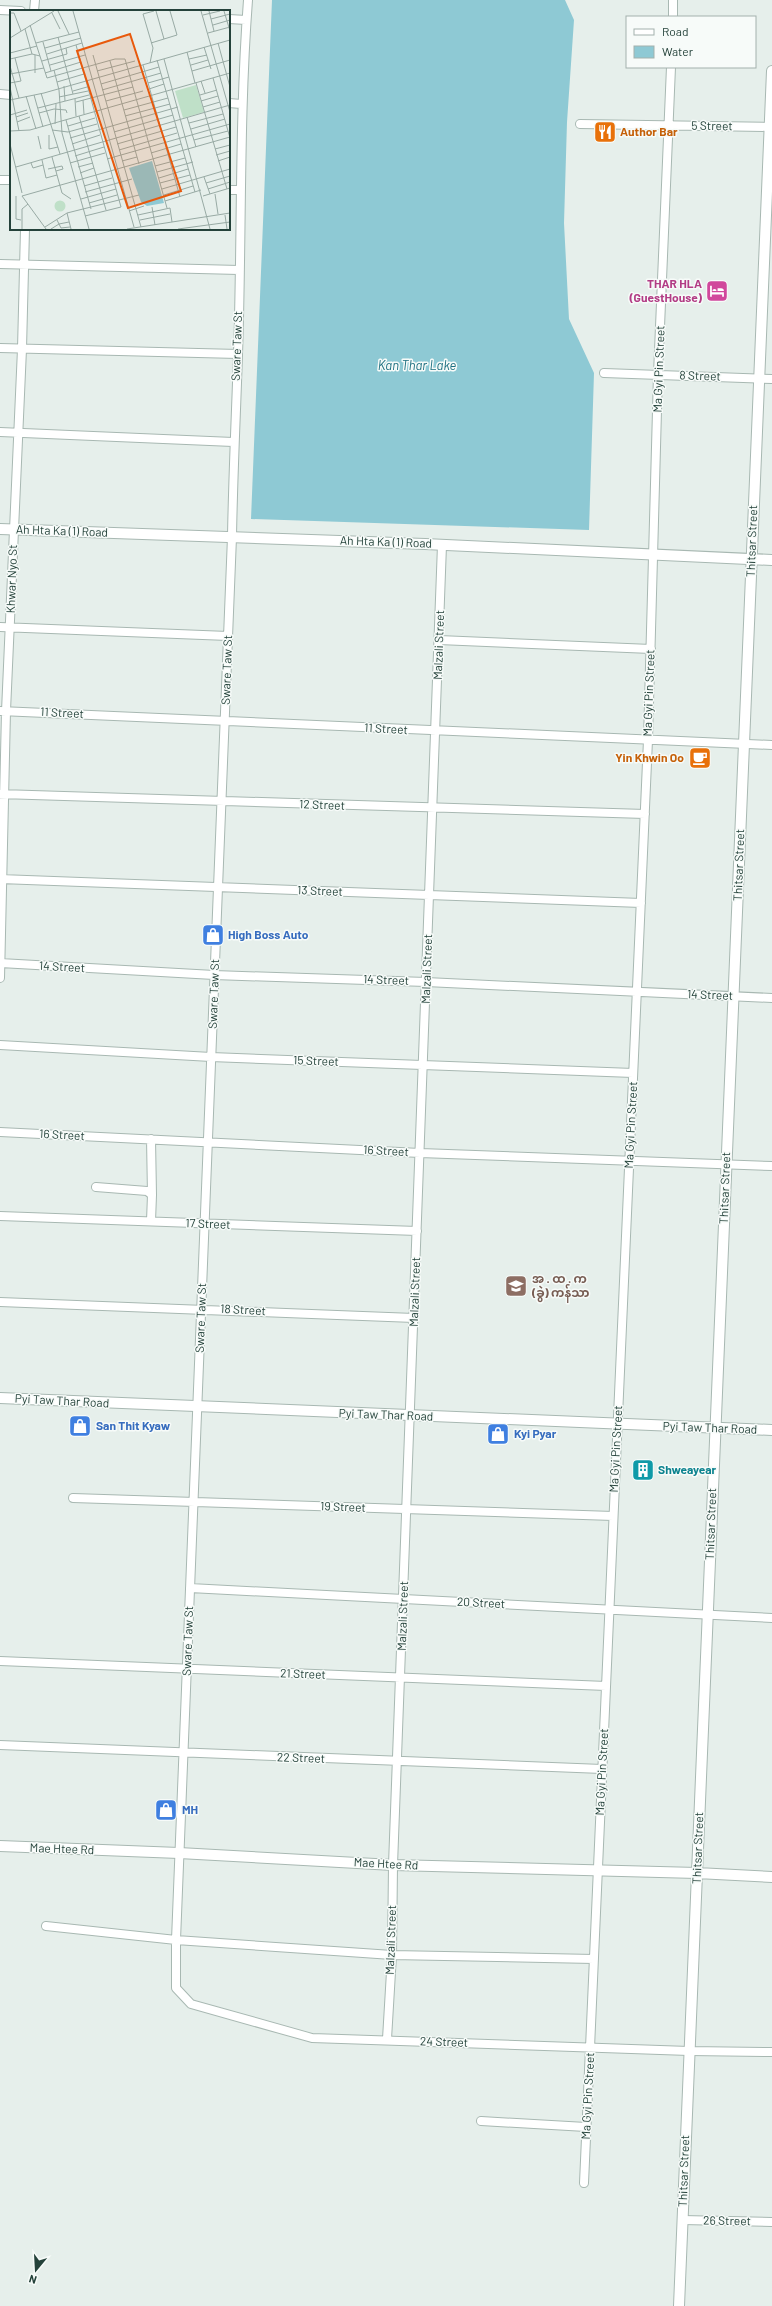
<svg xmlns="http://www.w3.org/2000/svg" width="772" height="2306" viewBox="0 0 772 2306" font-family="Barlow,'Noto Sans Myanmar',sans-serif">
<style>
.water{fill:#8ec9d4}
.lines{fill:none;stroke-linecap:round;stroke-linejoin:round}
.minor-casing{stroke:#a8b8b2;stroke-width:10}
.tertiary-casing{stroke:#a8b8b2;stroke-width:12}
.minor{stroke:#fff;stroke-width:8}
.tertiary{stroke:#fff;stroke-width:10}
.labels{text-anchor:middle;stroke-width:3;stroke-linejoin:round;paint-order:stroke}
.street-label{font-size:12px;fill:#24423a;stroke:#f7fbf9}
.food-label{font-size:12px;font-weight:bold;fill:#c56008;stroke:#f7fbf9;text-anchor:start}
.hotel-label{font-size:12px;font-weight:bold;fill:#b23c85;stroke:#f7fbf9;text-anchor:end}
.shop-label{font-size:12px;font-weight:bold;fill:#366cbe;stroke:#f7fbf9;text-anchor:start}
.education-label{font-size:12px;font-weight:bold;fill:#785e54;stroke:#f7fbf9;text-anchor:start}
.culture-label{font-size:12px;font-weight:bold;fill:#0d838f;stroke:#f7fbf9;text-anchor:start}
.water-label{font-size:13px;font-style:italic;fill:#1c6f80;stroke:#f7fbf9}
.inset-road{fill:none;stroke:#98aaa4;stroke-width:1}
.view{fill:#e8590c;fill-opacity:0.15;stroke:#e8590c;stroke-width:2}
.inset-edge{fill:none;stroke:#24423a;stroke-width:2}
</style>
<rect width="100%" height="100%" fill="#e6efeb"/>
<path class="water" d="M 272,0 L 565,0 L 574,20 L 567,122 L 564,223 L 569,319 L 594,373 L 589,530 L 251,519 Z"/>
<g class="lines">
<g class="minor-casing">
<path id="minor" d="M 248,0 C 239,118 242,236 238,355 C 236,415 233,476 232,537 L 176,1940 L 176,1988 L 191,2004 L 312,2038 L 689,2051 L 772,2052
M 0,10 L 21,11
M 34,11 L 35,0
M 673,17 L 673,0
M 229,19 L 246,20
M 0,94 L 11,95
M 229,103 L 241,104
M 580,124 L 772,127
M 0,180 L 11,180
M 229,190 L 239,190
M 0,264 L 239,270
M 0,348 L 238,354
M 604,373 L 772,379
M 0,432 L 233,442
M 0,627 L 228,636
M 439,640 L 651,649
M 0,711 L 772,745
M 0,794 L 645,814
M 0,879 L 641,903
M 0,963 L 214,975 L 426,982 L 772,998
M 0,978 L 6,711 L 22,349 L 25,229
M 0,1045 L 211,1057 L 633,1073
M 0,1132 L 420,1153 L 772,1166
M 151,1139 L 152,1195
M 96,1187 L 147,1191 L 152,1195 L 151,1221
M 0,1216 L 417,1231
M 0,1302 L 414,1318
M 73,1498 L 613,1516
M 190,1588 L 772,1618
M 0,1661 L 606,1686
M 0,1745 L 602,1769
M 46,1926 L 176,1940 L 392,1955 L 594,1959
M 387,2039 L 392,1955 L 393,1865 L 442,545
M 481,2121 L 586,2127
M 584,2183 L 648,740 L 658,374 L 671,67
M 682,2220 L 772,2222"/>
</g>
<g class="tertiary-casing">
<path id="tertiary" d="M 0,529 L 425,544 L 772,560
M 0,1398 L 772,1430
M 0,1846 L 179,1853 L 393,1865 L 697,1873 L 772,1877
M 679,2306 L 772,71"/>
</g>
<use href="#minor" class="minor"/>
<use href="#tertiary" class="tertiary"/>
</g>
<defs>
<g id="restaurant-square" transform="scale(1.15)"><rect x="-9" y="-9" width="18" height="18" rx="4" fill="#e8710a" stroke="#f7fbf9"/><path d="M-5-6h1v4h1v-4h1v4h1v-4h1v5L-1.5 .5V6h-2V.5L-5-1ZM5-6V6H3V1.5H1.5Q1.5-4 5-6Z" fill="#fff"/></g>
<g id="hotel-square" transform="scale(1.15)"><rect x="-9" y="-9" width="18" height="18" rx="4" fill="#d1479c" stroke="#f7fbf9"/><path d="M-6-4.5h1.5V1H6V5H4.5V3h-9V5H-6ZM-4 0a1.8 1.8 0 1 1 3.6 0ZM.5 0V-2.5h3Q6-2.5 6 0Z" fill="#fff"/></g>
<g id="cafe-square" transform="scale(1.15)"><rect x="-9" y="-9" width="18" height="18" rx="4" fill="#e8710a" stroke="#f7fbf9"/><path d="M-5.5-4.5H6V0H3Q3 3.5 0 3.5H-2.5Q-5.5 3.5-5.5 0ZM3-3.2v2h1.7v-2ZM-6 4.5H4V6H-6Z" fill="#fff"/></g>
<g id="shop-square" transform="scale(1.15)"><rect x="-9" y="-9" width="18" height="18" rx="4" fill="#3f7fe0" stroke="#f7fbf9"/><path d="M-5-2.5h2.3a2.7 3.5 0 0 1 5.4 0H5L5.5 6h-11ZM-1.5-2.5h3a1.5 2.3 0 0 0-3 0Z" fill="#fff"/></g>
<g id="school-square" transform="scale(1.15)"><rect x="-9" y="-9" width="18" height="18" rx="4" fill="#8d6e63" stroke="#f7fbf9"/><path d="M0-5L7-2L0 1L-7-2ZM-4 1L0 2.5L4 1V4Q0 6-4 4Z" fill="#fff"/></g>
<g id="building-square" transform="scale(1.15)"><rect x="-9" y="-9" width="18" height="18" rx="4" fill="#0f9aa8" stroke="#f7fbf9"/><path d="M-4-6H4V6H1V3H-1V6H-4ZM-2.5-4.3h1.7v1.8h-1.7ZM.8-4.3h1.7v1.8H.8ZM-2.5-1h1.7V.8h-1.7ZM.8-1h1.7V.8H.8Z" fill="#fff"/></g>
</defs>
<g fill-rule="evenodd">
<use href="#restaurant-square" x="605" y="132"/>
<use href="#hotel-square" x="717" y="291"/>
<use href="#cafe-square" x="700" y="758"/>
<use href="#shop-square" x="213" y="935"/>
<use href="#school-square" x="516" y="1286"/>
<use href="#shop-square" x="80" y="1426"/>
<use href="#shop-square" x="498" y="1434"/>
<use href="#building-square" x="643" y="1470"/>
<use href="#shop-square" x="166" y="1810"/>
</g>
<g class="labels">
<g class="street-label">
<text transform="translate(712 126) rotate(1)" y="4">5 Street</text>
<text transform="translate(237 346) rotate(-88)" y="4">Sware Taw St</text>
<text transform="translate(659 369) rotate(-88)" y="4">Ma Gyi Pin Street</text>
<text transform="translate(700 376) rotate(2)" y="4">8 Street</text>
<text transform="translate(62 531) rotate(2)" y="4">Ah Hta Ka (1) Road</text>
<text transform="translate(752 541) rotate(-88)" y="4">Thitsar Street</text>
<text transform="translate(386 542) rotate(2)" y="4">Ah Hta Ka (1) Road</text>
<text transform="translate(12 579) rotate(-88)" y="4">Khwar Nyo St</text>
<text transform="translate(439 645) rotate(-88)" y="4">Malzali Street</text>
<text transform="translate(227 670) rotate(-88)" y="4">Sware Taw St</text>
<text transform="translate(649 693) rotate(-88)" y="4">Ma Gyi Pin Street</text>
<text transform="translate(62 713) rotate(3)" y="4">11 Street</text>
<text transform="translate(386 729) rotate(3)" y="4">11 Street</text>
<text transform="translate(322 805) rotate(2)" y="4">12 Street</text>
<text transform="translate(739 865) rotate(-88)" y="4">Thitsar Street</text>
<text transform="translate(320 891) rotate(2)" y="4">13 Street</text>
<text transform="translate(62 967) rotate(3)" y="4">14 Street</text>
<text transform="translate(427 969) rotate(-88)" y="4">Malzali Street</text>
<text transform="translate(386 980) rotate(2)" y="4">14 Street</text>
<text transform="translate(214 994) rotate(-88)" y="4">Sware Taw St</text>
<text transform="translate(710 995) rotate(2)" y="4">14 Street</text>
<text transform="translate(316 1061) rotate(2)" y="4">15 Street</text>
<text transform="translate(631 1125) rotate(-87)" y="4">Ma Gyi Pin Street</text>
<text transform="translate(62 1135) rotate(3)" y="4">16 Street</text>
<text transform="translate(386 1151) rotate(3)" y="4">16 Street</text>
<text transform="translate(725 1188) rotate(-88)" y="4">Thitsar Street</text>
<text transform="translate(208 1224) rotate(2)" y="4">17 Street</text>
<text transform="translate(415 1292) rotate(-88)" y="4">Malzali Street</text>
<text transform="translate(243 1310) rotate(3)" y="4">18 Street</text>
<text transform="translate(201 1318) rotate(-88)" y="4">Sware Taw St</text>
<text transform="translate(62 1401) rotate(3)" y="4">Pyi Taw Thar Road</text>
<text transform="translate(386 1415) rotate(2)" y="4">Pyi Taw Thar Road</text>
<text transform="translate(710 1428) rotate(2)" y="4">Pyi Taw Thar Road</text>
<text transform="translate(616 1449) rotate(-87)" y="4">Ma Gyi Pin Street</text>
<text transform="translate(343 1507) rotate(2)" y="4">19 Street</text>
<text transform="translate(711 1524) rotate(-88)" y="4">Thitsar Street</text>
<text transform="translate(481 1603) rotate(3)" y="4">20 Street</text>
<text transform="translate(403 1616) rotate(-88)" y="4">Malzali Street</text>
<text transform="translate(188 1641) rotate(-88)" y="4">Sware Taw St</text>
<text transform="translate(303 1674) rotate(2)" y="4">21 Street</text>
<text transform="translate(301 1758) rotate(2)" y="4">22 Street</text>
<text transform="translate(602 1772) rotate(-87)" y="4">Ma Gyi Pin Street</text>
<text transform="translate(698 1848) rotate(-88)" y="4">Thitsar Street</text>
<text transform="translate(62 1849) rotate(2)" y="4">Mae Htee Rd</text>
<text transform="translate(386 1864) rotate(3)" y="4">Mae Htee Rd</text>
<text transform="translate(391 1940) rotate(-88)" y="4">Malzali Street</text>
<text transform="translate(444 2042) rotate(2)" y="4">24 Street</text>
<text transform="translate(588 2096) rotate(-87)" y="4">Ma Gyi Pin Street</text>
<text transform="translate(684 2171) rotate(-88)" y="4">Thitsar Street</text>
<text transform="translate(727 2221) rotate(1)" y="4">26 Street</text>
</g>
<g class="food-label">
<text x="620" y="136">Author Bar</text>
<text x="684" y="762" text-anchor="end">Yin Khwin Oo</text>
</g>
<g class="hotel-label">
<text x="702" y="288">THAR HLA<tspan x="702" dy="14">(GuestHouse)</tspan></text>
</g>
<g class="shop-label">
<text x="228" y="939">High Boss Auto</text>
<text x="96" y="1430">San Thit Kyaw</text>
<text x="514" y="1438">Kyi Pyar</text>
<text x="182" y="1814">MH</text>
</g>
<g class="education-label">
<text x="532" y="1283">အ . ထ . က<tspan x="532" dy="14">(ခွဲ) ကန်သာ</tspan></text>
</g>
<g class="culture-label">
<text x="658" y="1474">Shweayear</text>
</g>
<g class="water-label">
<text x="417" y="370">Kan Thar Lake</text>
</g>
</g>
<g transform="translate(10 10)">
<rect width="220" height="220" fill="#e6efeb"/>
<path d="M 186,75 L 194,102 L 173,108 L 165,81 ZM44.5 196a5.5 5.5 0 1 1 11 0a5.5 5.5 0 1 1-11 0Z" fill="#bfe0c8"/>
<path d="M 142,151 L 154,193 L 137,196 L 131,192 L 119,158 Z" fill="#8ec9d4"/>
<path class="inset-road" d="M 48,1 L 59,24M 63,1 L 124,217M 146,1 L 154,29M 191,1 L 220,102M 199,1 L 204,21M 214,1 L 220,21M 0,3 L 4,3 L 11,21M 42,3 L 50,19M 193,5 L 210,1M 201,9 L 220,4M 20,15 L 37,68 L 105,49 L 115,49 L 157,198M 203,15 L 220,10M 15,19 L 22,44 L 30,46M 198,23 L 220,17M 48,27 L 63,84M 0,28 L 44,1M 33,32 L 41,61M 26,33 L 69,22M 141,33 L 167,25 L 160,1M 208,33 L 220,77M 66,35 L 111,197 L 75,206M 194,37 L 201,59M 35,38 L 71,28M 177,42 L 185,73M 0,43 L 27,36M 37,44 L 72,33M 25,45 L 25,63M 83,45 L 131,217M 0,49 L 22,44M 154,49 L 200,219M 179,49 L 197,45M 147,50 L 185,182M 32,51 L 57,44 L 56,38M 100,51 L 129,154M 140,53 L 143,38 L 133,4 L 144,1M 40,55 L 75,45M 133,55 L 170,187M 181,55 L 198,50M 0,56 L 9,88M 44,60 L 49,80 L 52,123 L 79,219M 87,61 L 125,51M 182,61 L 220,50M 35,63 L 71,52M 0,64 L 34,58M 203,68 L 220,128M 191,71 L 195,83M 47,72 L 74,64M 0,73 L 11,71 L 5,48M 138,73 L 159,67M 186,73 L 217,179M 91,74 L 149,57M 54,76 L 55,91M 0,77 L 9,121M 139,79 L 154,74M 92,80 L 151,63M 63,81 L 77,77M 31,83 L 50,144M 24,85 L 33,117M 190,85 L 207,80M 16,86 L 26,119M 49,87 L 78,81M 65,89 L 66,106M 0,90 L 34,83 L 220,30M 73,90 L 74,104M 96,91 L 133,81M 191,91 L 208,86M 66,92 L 123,77M 193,97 L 210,92M 28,98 L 79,85M 114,100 L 158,88M 29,103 L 44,99 L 56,100 L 57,103M 0,105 L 17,100M 69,106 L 96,200M 115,106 L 160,94M 6,107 L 18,103M 177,107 L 186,137M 56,110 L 81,199M 7,112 L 20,107M 179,113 L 213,104M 45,114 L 46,94M 58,116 L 85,108M 181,119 L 215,109M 42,120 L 58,122 L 87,114M 0,121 L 20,120 L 220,63M 104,122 L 163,105M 39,125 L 39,139 L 48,137M 28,126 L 31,139M 60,128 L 168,97M 184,130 L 218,121M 0,134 L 12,183M 62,134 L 90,125M 107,134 L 166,117M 205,139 L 220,135M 109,140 L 167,123M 141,143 L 171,134M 206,145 L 220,141M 65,146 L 94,137M 42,147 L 52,183 L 61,189M 97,149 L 220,114M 32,150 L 36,168 L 47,165M 112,151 L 127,147M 208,151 L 220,147M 21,153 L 23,158 L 33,155M 60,153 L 95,143M 145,156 L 175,148M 6,157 L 220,95M 68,157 L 83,153M 38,159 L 52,156 L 53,159 L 46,161M 147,162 L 183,152M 70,163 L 84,158M 194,167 L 200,184M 149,168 L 178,159M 150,173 L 180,165M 196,173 L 220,166M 74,176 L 102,168M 152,179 L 220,159M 198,179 L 220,172M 75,182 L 122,169M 205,184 L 208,204M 154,185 L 183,176M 6,186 L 6,209 L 11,210M 12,186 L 220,127M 12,186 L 36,219M 193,186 L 220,178M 71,189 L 106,179M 155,191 L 191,180M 79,193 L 107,185M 142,197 L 145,215M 119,201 L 134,196M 57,203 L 61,219M 128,205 L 160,198 L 162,212M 215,205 L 217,219M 47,210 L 51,218 L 60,217M 130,210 L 160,204M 35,217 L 57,203 L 129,185M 12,219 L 12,199 L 18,194M 41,219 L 49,214 L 59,212M 117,219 L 220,203M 168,219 L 220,212"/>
<path class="view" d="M 120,24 L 171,181 L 118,198 L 67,41 Z"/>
<rect width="220" height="220" class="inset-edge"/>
</g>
<rect x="626" y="16" width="130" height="52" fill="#f7fbf9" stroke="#a3b1ad"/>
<rect x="634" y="29" width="20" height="6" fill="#ffffff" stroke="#a3b1ad"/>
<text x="662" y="36" font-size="12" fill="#24423a">Road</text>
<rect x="634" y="46" width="20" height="12" fill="#8ec9d4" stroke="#a3b1ad"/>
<text x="662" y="56" font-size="12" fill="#24423a">Water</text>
<g transform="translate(36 2270) rotate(198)" stroke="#f7fbf9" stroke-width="3" paint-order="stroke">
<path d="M0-3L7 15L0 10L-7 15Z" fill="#24423a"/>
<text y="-6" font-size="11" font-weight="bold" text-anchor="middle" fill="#24423a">N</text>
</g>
</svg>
